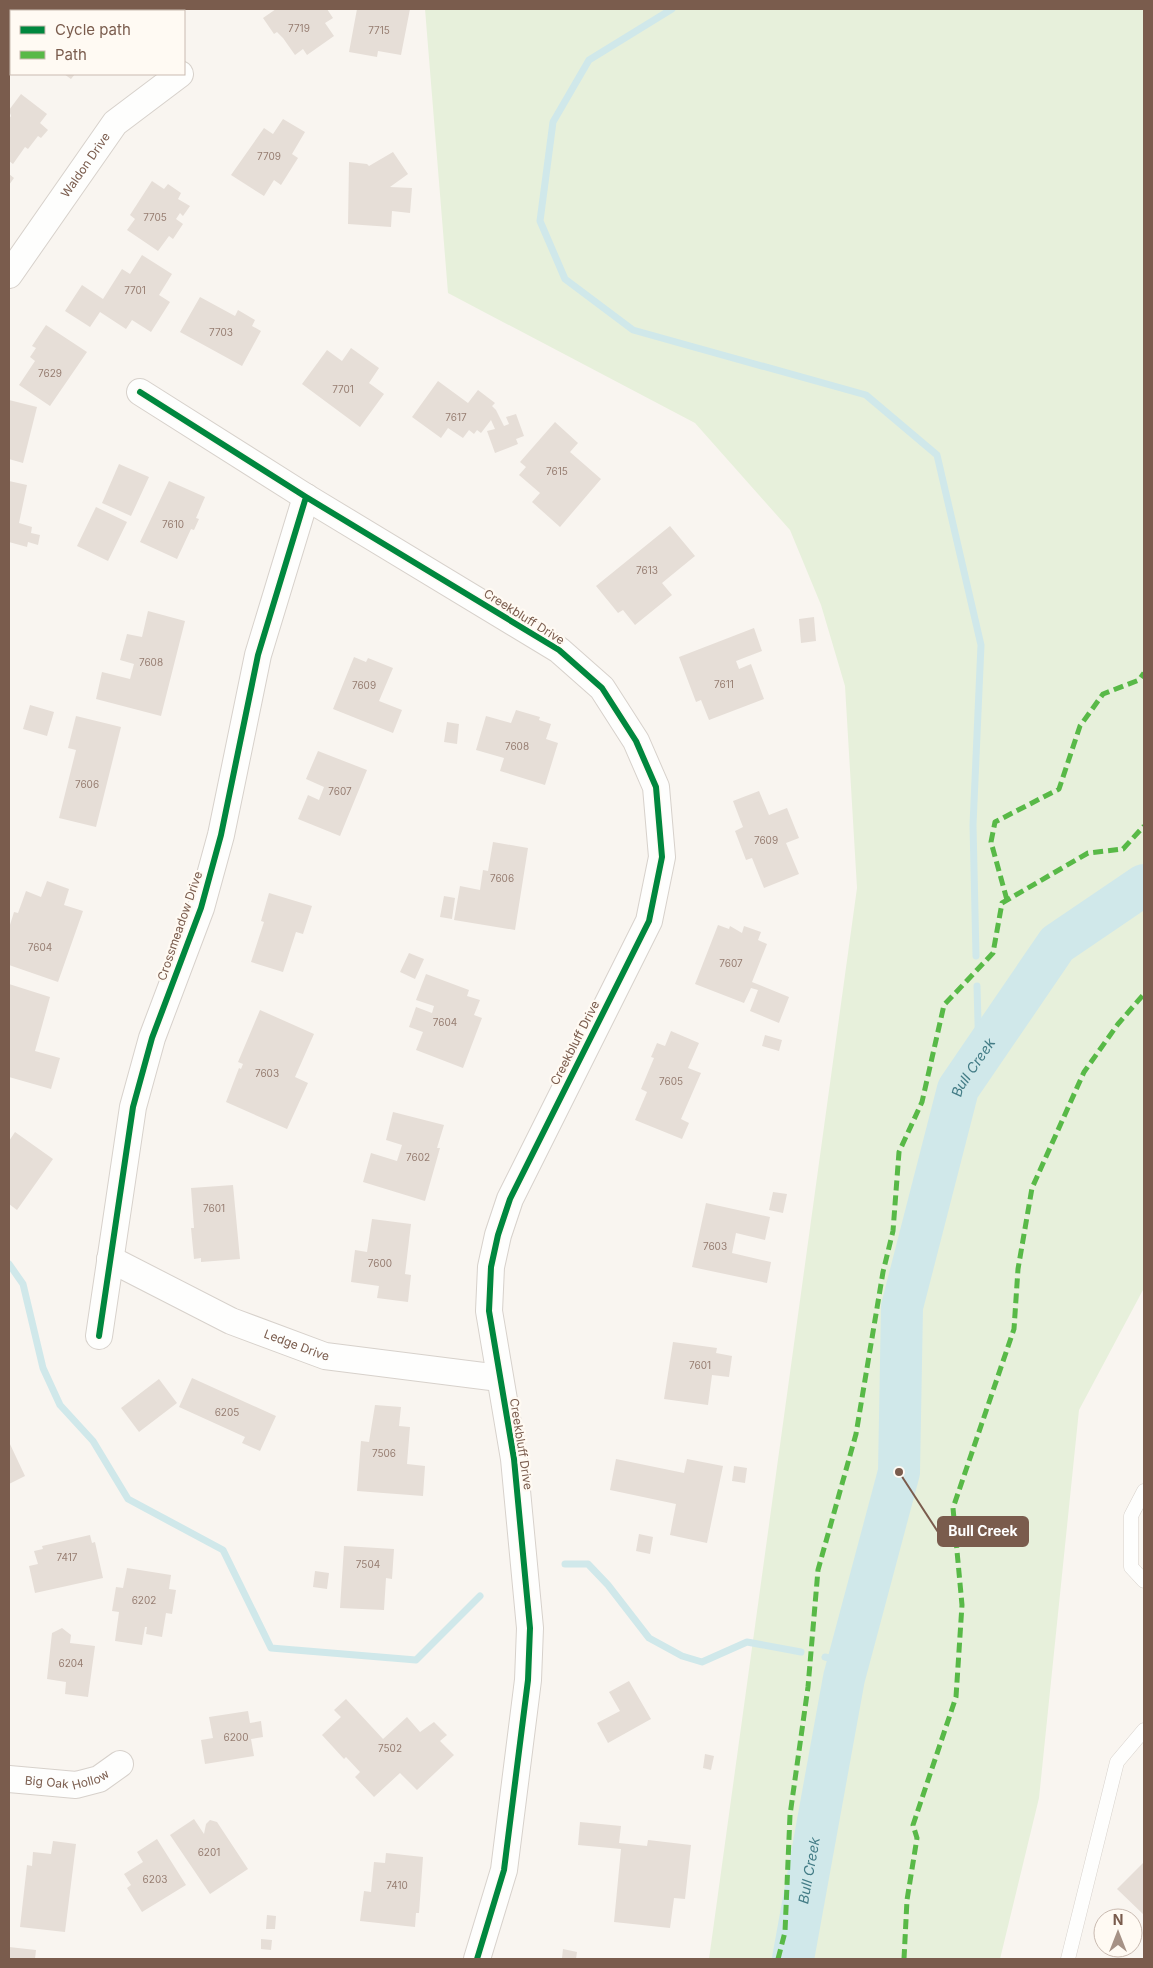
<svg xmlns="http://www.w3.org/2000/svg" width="1153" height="1968" viewBox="0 0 1153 1968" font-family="Inter,sans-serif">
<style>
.green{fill:#e7f0db}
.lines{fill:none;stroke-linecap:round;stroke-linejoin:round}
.stream{stroke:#d0e8ea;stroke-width:7}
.river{stroke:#d0e8ea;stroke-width:42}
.building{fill:#e6ded7}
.service-casing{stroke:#d7d1cb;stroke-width:15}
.minor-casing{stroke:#d7d1cb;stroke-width:28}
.service{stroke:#fefefd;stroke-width:14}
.minor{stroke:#fefefd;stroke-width:26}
.quiet{stroke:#58b947;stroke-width:5;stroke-dasharray:10 5;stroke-linecap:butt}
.cycleway-casing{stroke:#fffaf3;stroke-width:9}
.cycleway{stroke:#00873e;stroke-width:6}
.labels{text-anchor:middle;stroke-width:4.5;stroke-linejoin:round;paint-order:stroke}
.number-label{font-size:10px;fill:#977e72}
.street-label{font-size:12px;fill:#7a5c4d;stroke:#fffaf3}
.water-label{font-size:14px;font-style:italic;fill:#437c86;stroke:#fffaf3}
.leader{fill:none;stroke:#7a5c4d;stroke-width:2}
.callout-dot{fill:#7a5c4d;stroke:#fffaf3;stroke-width:2}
.callout{fill:#7a5c4d;stroke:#7a5c4d;stroke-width:2}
.callout-label{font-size:14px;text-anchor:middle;font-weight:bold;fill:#fff}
</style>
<rect width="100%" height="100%" fill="#f9f5f0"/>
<path class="green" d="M 425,9 L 1144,9 L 1144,1288 L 1079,1410 L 1039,1798 L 1000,1959 L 709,1959 L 857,888 L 845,686 L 821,605 L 790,530 L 695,423 L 448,293 Z"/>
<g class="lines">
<path class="stream" d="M 672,9 L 589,60 L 553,122 L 540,221 L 565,279 L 633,330 L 866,395 L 937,455 L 981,645 L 973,825 L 976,956
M 977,986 L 979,1058
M 9,1264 L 23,1284 L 43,1368 L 60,1405 L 93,1441 L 128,1499 L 223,1550 L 271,1648 L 416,1660 L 480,1596
M 565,1564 L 588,1564 L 608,1585 L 649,1638 L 682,1656 L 702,1662 L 747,1642 L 801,1652
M 825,1657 L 848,1662"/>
<path class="river" id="s1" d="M 793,1959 L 844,1678 L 899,1472 L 902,1307 L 958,1089 L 1057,944 L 1144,885"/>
</g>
<path class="building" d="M 43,9 L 57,9 L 61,11 L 41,11 Z
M 104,9 L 124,9 L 121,11 L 107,11 Z
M 276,9 L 327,9 L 333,18 L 325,23 L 334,36 L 307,55 L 303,49 L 295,55 L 283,38 L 277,32 L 274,34 L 263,18 Z
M 357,9 L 410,9 L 401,55 L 378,51 L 377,57 L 349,52 Z
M 64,74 L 75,74 L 71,79 Z
M 21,94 L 47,114 L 40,123 L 48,130 L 41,138 L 38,136 L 28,149 L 25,147 L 13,164 L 9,161 L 9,119 L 11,116 L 9,110 Z
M 283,119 L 305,132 L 292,154 L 298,158 L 281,185 L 274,180 L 264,196 L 231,175 L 264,128 L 273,134 Z
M 393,152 L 408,174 L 390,187 L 412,188 L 410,213 L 392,211 L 391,227 L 348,224 L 349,162 L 367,164 L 369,166 Z
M 9,174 L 14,178 L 9,185 Z
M 152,181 L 164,189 L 168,184 L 181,193 L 178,199 L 190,206 L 183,216 L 180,213 L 176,219 L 183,224 L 173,239 L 169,236 L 158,251 L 127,230 L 135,219 L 130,215 Z
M 142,255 L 172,274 L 159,295 L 170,302 L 151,332 L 132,320 L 126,329 L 100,312 L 90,327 L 65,311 L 82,285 L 103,299 L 122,269 L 130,274 Z
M 200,297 L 235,316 L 238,310 L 255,320 L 252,326 L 261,331 L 242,366 L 180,332 Z
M 46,325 L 87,352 L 50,406 L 19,385 L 35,361 L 30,357 L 36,348 L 32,346 Z
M 351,348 L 379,368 L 369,383 L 384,394 L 360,427 L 302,384 L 327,350 L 342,361 Z
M 438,381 L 468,403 L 478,390 L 495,403 L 492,406 L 496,410 L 504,426 L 509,424 L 506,417 L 516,414 L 524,436 L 516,439 L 518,444 L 495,453 L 487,431 L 495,429 L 491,420 L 481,433 L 477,430 L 474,434 L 469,430 L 463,438 L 448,428 L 441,438 L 412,417 Z
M 9,400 L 37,407 L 23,463 L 9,459 Z
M 555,422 L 578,443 L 570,452 L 601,479 L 560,527 L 532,502 L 540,493 L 519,475 L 526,467 L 520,462 Z
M 119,464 L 149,477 L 131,516 L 102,503 Z
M 9,481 L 27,485 L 19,523 L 32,527 L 31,533 L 40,535 L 38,545 L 28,542 L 27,547 L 9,542 Z
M 169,481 L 205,497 L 196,518 L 199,519 L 194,530 L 191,529 L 177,559 L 140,542 Z
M 96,507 L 127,522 L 108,561 L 77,546 Z
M 670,526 L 695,556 L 662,583 L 672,595 L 635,625 L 623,610 L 618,613 L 596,586 Z
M 148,611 L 185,621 L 161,716 L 96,699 L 102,672 L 130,679 L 134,664 L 120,660 L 127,634 L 142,637 Z
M 814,617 L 816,641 L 801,643 L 799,619 Z
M 754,628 L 762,651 L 736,661 L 739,669 L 751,664 L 764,699 L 709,720 L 701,700 L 696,702 L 679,657 Z
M 354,657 L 366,662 L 368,658 L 393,668 L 379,701 L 402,710 L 393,733 L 333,709 Z
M 30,705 L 54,712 L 47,736 L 23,729 Z
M 516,710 L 540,717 L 539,720 L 551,724 L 546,739 L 558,743 L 545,785 L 500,771 L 504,758 L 476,750 L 486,716 L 511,723 Z
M 76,716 L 121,727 L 96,827 L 59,818 L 76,750 L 68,748 Z
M 447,722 L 459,724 L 457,744 L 444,742 Z
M 318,751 L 367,770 L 340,836 L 298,819 L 308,795 L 319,800 L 324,787 L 306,779 Z
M 759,791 L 769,815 L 787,808 L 799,838 L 786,843 L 799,874 L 764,888 L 752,858 L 746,860 L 735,831 L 743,827 L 733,801 Z
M 493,842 L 528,848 L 515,930 L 454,920 L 460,886 L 480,890 L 483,870 L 488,871 Z
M 47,881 L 69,889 L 64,905 L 83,911 L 58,982 L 9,965 L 9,928 L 14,912 L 18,913 L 26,891 L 41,897 Z
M 269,893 L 312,906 L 303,934 L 296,932 L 283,972 L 251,962 L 264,922 L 261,921 Z
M 444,896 L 455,898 L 452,919 L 440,917 Z
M 718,925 L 729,929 L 730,926 L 742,933 L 744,926 L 761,932 L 758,940 L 767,944 L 752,982 L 789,997 L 779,1023 L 750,1011 L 758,990 L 751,988 L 744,1003 L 695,984 Z
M 409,953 L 424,959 L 415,979 L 400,972 Z
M 426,974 L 469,990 L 467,996 L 480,1000 L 474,1015 L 482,1018 L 463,1068 L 416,1050 L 423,1032 L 409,1027 L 416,1007 L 432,1013 L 434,1006 L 416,1000 Z
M 9,984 L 50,997 L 35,1051 L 60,1058 L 51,1089 L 9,1077 Z
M 260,1010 L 314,1034 L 295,1077 L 308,1083 L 287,1129 L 226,1102 L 239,1068 L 241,1069 L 243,1064 L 238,1062 Z
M 671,1031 L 699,1043 L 688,1068 L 701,1073 L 681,1119 L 689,1123 L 682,1139 L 635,1120 L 647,1092 L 641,1089 L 654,1058 L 651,1057 L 657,1043 L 665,1046 Z
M 765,1035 L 782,1040 L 779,1051 L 762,1046 Z
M 393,1112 L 444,1125 L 437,1148 L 440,1148 L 425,1201 L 363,1182 L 371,1153 L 397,1161 L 402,1145 L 386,1140 Z
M 15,1132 L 53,1159 L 17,1210 L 9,1204 L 9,1141 Z
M 233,1185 L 240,1259 L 201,1262 L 201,1258 L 194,1259 L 191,1228 L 194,1228 L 191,1188 Z
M 773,1192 L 787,1194 L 783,1213 L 769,1210 Z
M 706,1203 L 770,1217 L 765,1240 L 736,1233 L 732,1253 L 771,1262 L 767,1283 L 692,1267 Z
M 372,1219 L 411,1224 L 405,1274 L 411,1275 L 408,1302 L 377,1298 L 379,1286 L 351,1282 L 355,1250 L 367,1252 Z
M 673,1342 L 717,1348 L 716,1353 L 732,1356 L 729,1377 L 712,1375 L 708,1405 L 664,1399 Z
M 192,1378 L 276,1416 L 260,1451 L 242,1443 L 245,1437 L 179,1407 Z
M 159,1379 L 177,1403 L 139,1432 L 121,1408 Z
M 375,1405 L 401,1407 L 399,1426 L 410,1427 L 407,1464 L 425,1466 L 423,1496 L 357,1491 L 361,1441 L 369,1442 Z
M 9,1442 L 25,1476 L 9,1484 Z
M 616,1459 L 684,1473 L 687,1459 L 723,1466 L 707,1543 L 670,1535 L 676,1504 L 610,1490 Z
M 734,1466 L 747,1468 L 745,1483 L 732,1481 Z
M 639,1534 L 653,1537 L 650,1554 L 636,1551 Z
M 90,1535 L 92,1543 L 95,1542 L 103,1578 L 35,1593 L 29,1566 L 38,1564 L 34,1551 L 43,1549 L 42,1546 Z
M 344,1546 L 394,1549 L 392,1579 L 386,1578 L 384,1610 L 340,1608 Z
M 127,1568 L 171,1575 L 169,1589 L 176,1590 L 172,1614 L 166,1613 L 162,1637 L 146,1634 L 147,1627 L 145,1627 L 142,1645 L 115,1641 L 119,1612 L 112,1611 L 116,1587 L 123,1588 Z
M 315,1571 L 329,1573 L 327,1589 L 313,1587 Z
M 62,1628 L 71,1635 L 70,1643 L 95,1646 L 88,1697 L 65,1694 L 66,1682 L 47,1679 L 52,1633 Z
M 629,1681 L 651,1719 L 608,1743 L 597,1723 L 620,1711 L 609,1692 Z
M 346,1699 L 383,1739 L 407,1717 L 420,1732 L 434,1722 L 447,1735 L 440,1741 L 454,1755 L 417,1790 L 400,1773 L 374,1797 L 355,1777 L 360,1772 L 346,1757 L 344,1759 L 322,1735 L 341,1717 L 334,1710 Z
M 248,1711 L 250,1723 L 261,1721 L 263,1737 L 251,1739 L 254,1756 L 205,1764 L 201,1740 L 213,1738 L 209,1717 Z
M 705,1754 L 714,1756 L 711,1770 L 703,1768 Z
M 194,1819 L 204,1834 L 206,1824 L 210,1820 L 217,1822 L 248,1869 L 210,1894 L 170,1835 Z
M 580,1822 L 621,1826 L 619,1843 L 647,1846 L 648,1840 L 691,1845 L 685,1899 L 674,1898 L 670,1928 L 614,1922 L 621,1849 L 578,1845 Z
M 157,1839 L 186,1885 L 142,1912 L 127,1888 L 131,1885 L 124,1874 L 143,1862 L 137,1852 Z
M 53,1841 L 76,1844 L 65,1932 L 20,1927 L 27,1865 L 32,1866 L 33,1852 L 51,1854 Z
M 386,1853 L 423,1857 L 419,1913 L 416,1913 L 415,1927 L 360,1921 L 364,1891 L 371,1892 L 374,1862 L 385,1863 Z
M 1144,1862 L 1144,1915 L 1117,1889 Z
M 267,1915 L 276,1916 L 275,1929 L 266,1929 Z
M 261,1939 L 272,1940 L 271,1950 L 261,1949 Z
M 9,1947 L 36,1950 L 35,1959 L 9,1959 Z
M 563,1949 L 577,1952 L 576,1959 L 562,1958 Z"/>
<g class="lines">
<g class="service-casing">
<path id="service" d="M 175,9 L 175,11
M 1144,1491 L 1131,1516 L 1131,1567 L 1144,1581
M 1068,1959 L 1117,1762 L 1144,1730"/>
</g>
<g class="minor-casing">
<g id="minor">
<path id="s2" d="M 9,275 L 115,123 L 180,74"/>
<path d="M 140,392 L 306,497 L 559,650 L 602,688 L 636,741 L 656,787 L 662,857 L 649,921 L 510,1199 L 498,1235 L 491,1267 L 489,1311 L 514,1459 L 530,1628 L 528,1680 L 504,1870 L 477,1959"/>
<path id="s3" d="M 110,1259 L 231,1321 L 325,1356 L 499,1378"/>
<path d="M 99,1336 L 133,1107 L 152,1038 L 201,908 L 221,835 L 258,655 L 306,497"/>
<path id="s4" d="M 9,1779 L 76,1785 L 99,1779 L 120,1764"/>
</g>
</g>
<use href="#service" class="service"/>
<use href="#minor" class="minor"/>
<path class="quiet" d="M 1007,900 L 991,842 L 995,822 L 1059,789 L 1080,726 L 1103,694 L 1139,680 L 1144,673
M 778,1959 L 785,1932 L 790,1815 L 808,1687 L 818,1570 L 856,1434 L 883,1272 L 893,1231 L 899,1152 L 922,1102 L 944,1005 L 993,953 L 1002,903 L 1088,853 L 1123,849 L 1144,826
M 904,1959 L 907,1900 L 917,1838 L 913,1825 L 956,1697 L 962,1605 L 953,1508 L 1014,1329 L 1018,1269 L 1032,1188 L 1084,1072 L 1118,1024 L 1144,994"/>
<g class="cycleway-casing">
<path id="cycleway" d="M 140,392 L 306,497 L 559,650 L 602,688 L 636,741 L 656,787 L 662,857 L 649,921 L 510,1199 L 498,1235 L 491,1267 L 489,1311 L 514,1459 L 530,1628 L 528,1680 L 504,1870 L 477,1959
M 99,1336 L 133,1107 L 152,1038 L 201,908 L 221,835 L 258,655 L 306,497"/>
</g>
<use href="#cycleway" class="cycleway"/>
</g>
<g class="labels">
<g class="number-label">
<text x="299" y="32">7719</text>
<text x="379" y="34">7715</text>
<text x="269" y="160">7709</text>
<text x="155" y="221">7705</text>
<text x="135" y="294">7701</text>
<text x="221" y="336">7703</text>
<text x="50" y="377">7629</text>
<text x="343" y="393">7701</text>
<text x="456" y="421">7617</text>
<text x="557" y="475">7615</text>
<text x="173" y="528">7610</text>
<text x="647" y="574">7613</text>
<text x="151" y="666">7608</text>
<text x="724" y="688">7611</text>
<text x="364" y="689">7609</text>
<text x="517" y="750">7608</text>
<text x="87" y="788">7606</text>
<text x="340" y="795">7607</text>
<text x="766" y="844">7609</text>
<text x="502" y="882">7606</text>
<text x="40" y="951">7604</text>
<text x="731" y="967">7607</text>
<text x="445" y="1026">7604</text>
<text x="267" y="1077">7603</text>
<text x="671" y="1085">7605</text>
<text x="418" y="1161">7602</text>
<text x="214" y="1212">7601</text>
<text x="715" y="1250">7603</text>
<text x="380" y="1267">7600</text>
<text x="700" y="1369">7601</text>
<text x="227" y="1416">6205</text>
<text x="384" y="1457">7506</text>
<text x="67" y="1561">7417</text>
<text x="368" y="1568">7504</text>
<text x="144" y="1604">6202</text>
<text x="71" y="1667">6204</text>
<text x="236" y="1741">6200</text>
<text x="390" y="1752">7502</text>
<text x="209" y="1856">6201</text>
<text x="155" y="1883">6203</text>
<text x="397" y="1889">7410</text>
</g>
<g class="street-label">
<text dy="4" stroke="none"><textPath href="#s2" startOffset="134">Waldon Drive</textPath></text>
<text transform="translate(524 617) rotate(32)" y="4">Creekbluff Drive</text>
<text transform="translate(180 926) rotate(-71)" y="4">Crossmeadow Drive</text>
<text transform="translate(575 1043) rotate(-63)" y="4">Creekbluff Drive</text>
<text dy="4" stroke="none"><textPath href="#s3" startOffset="206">Ledge Drive</textPath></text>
<text transform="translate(521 1444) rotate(81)" y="4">Creekbluff Drive</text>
<text dy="4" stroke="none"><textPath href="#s4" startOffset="59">Big Oak Hollow</textPath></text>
</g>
<g class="water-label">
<text dy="5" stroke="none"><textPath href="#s1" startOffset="915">Bull Creek</textPath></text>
<text dy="5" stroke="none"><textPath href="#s1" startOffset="90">Bull Creek</textPath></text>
</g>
</g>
<path class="leader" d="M899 1472L938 1532"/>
<circle class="callout-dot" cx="899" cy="1472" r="5"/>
<rect class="callout" x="938" y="1517" width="90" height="29" rx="5"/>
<g class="callout-label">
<text x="983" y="1536">Bull Creek</text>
</g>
<rect width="1153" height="1968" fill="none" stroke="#7a5c4d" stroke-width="20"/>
<rect x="10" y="10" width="175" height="65" fill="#fffaf3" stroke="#cabbb1"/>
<rect x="20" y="26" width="25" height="8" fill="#00873e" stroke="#cabbb1"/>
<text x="55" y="35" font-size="15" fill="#7a5c4d">Cycle path</text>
<rect x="20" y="51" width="25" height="8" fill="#58b947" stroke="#cabbb1"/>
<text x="55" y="60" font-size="15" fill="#7a5c4d">Path</text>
<g transform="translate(1118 1933)"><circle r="24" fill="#fffaf3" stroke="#cabbb1"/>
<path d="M0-4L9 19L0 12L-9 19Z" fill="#a69286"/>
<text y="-8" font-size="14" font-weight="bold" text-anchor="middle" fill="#7a5c4d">N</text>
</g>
</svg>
